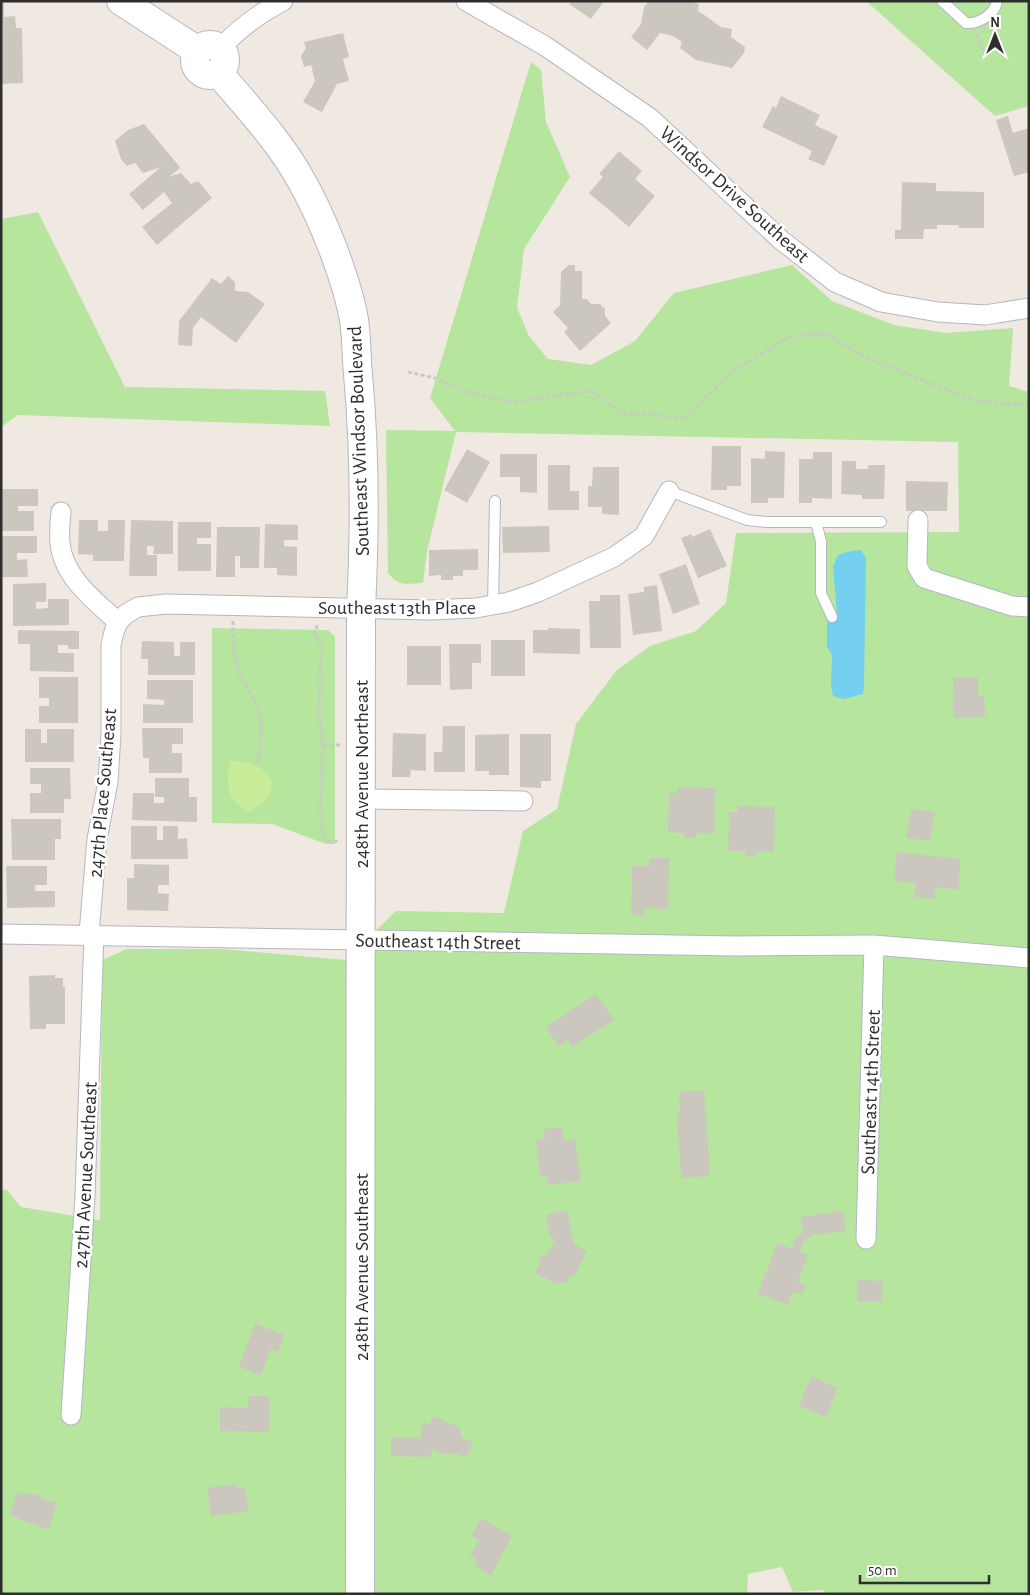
<svg xmlns="http://www.w3.org/2000/svg" width="1030" height="1595" viewBox="0 0 1030 1595" font-family="'Alegreya Sans',sans-serif">
<style>
.green{fill:#b6e59e}
.pitch{fill:#c9ec9a}
.water{fill:#75cff0}
.building{fill:#cbc7bf}
.lines{fill:none;stroke-linecap:round;stroke-linejoin:round}
.lane-casing{stroke:#b4b7c1;stroke-width:12}
.street-casing{stroke:#b4b7c1;stroke-width:21}
.secondary-casing{stroke:#b4b7c1;stroke-width:30}
.path{stroke:#c9c9c9;stroke-width:3;stroke-dasharray:4 2.5;stroke-linecap:butt}
.lane{stroke:#fff;stroke-width:10}
.street{stroke:#fff;stroke-width:19}
.secondary{stroke:#fff;stroke-width:28}
.labels{text-anchor:middle;stroke-width:5;stroke-linejoin:round;paint-order:stroke}
.street-label{font-size:20px;fill:#2e2e2e;stroke:#fff}
</style>
<rect width="100%" height="100%" fill="#efe9e1"/>
<path class="green" d="M 866,1 L 1029,1 L 1029,106 L 995,116 Z
M 531,62 L 541,70 L 546,122 L 570,177 L 524,249 L 517,308 L 529,336 L 548,359 L 591,365 L 635,341 L 674,293 L 792,265 L 832,301 L 894,325 L 946,333 L 1013,328 L 1009,386 L 1029,392 L 1029,1594 L 829,1594 L 822,1590 L 793,1592 L 782,1567 L 748,1574 L 747,1594 L 1,1594 L 1,1189 L 7,1190 L 21,1207 L 100,1220 L 102,960 L 127,949 L 222,949 L 345,960 L 396,911 L 504,913 L 523,831 L 557,809 L 576,724 L 617,670 L 650,646 L 696,631 L 726,603 L 736,533 L 959,532 L 958,442 L 456,432 L 427,551 L 423,583 C 406,584 399,587 388,573 L 386,430 L 455,431 L 430,398 Z
M 38,212 L 125,387 L 325,391 L 330,426 L 18,415 L 1,427 L 1,219 Z
M 212,628 L 328,630 L 335,637 L 335,844 L 326,844 L 272,824 L 212,823 Z"/>
<path class="pitch" d="M 230,761 C 248,762 265,764 272,783 C 271,796 261,806 249,812 C 226,800 226,785 230,761 Z"/>
<path class="water" d="M 861,550 L 866,558 L 864,686 L 863,694 L 844,699 L 833,696 L 831,686 L 832,655 L 827,647 L 827,619 L 837,614 L 833,567 L 838,555 L 847,552 Z"/>
<path class="building" d="M 1,1 L 4,1 L 4,17 L 15,16 L 16,28 L 22,28 L 23,83 L 1,84 Z
M 571,1 L 604,1 L 591,19 L 569,4 Z
M 649,1 L 688,1 L 699,4 L 698,11 L 703,14 L 721,27 L 732,29 L 731,37 L 745,47 L 744,53 L 732,68 L 696,60 L 680,48 L 682,42 L 673,36 L 660,33 L 647,50 L 631,37 L 641,24 L 644,7 Z
M 343,33 L 349,57 L 343,59 L 349,81 L 337,84 L 322,112 L 303,102 L 315,81 L 311,65 L 304,67 L 301,56 L 306,48 L 304,42 Z
M 781,96 L 820,115 L 815,125 L 838,136 L 824,166 L 808,159 L 812,151 L 762,127 L 773,106 L 776,108 Z
M 1008,116 L 1013,133 L 1029,128 L 1029,172 L 1014,176 L 996,120 Z
M 144,124 L 179,166 L 180,168 L 169,177 L 181,173 L 191,184 L 198,181 L 212,198 L 157,245 L 142,227 L 172,203 L 164,192 L 143,210 L 129,194 L 161,167 L 143,173 L 135,163 L 127,166 L 121,159 L 115,141 L 128,130 Z
M 619,151 L 642,171 L 635,179 L 655,196 L 629,227 L 589,193 L 603,177 L 599,174 Z
M 902,182 L 936,183 L 936,191 L 984,192 L 984,228 L 959,228 L 959,225 L 937,225 L 937,229 L 924,229 L 923,239 L 895,239 L 895,230 L 901,230 Z
M 569,265 L 575,265 L 575,271 L 582,271 L 582,299 L 587,299 L 591,304 L 600,304 L 605,309 L 605,316 L 611,323 L 580,351 L 564,332 L 568,328 L 553,312 L 560,305 L 561,272 Z
M 228,276 L 235,282 L 235,291 L 248,292 L 265,304 L 236,343 L 201,317 L 193,328 L 192,346 L 178,345 L 179,321 L 212,278 L 221,284 Z
M 712,446 L 741,446 L 741,486 L 727,486 L 727,490 L 711,490 Z
M 467,449 L 490,462 L 467,503 L 444,490 Z
M 765,451 L 785,452 L 784,498 L 768,498 L 768,503 L 751,503 L 751,458 L 765,459 Z
M 813,452 L 832,452 L 832,499 L 812,498 L 812,503 L 799,503 L 799,459 L 813,459 Z
M 500,454 L 537,454 L 537,493 L 520,492 L 520,477 L 500,477 Z
M 842,461 L 856,461 L 856,469 L 868,469 L 868,465 L 885,465 L 884,499 L 862,499 L 862,495 L 841,494 Z
M 548,465 L 570,465 L 570,491 L 579,491 L 579,510 L 548,510 Z
M 593,467 L 619,467 L 619,515 L 602,514 L 602,507 L 588,507 L 588,486 L 592,486 Z
M 906,481 L 948,482 L 947,511 L 906,511 Z
M 1,489 L 38,489 L 38,506 L 18,506 L 18,511 L 34,511 L 34,531 L 1,531 Z
M 79,520 L 98,520 L 98,531 L 108,531 L 108,520 L 125,520 L 124,561 L 93,561 L 93,555 L 78,554 Z
M 131,520 L 173,521 L 173,554 L 153,554 L 154,546 L 147,546 L 147,555 L 157,555 L 157,576 L 129,576 Z
M 178,522 L 211,522 L 211,538 L 197,538 L 197,544 L 211,544 L 211,571 L 178,571 Z
M 265,524 L 298,525 L 298,540 L 284,540 L 284,546 L 297,547 L 297,576 L 277,575 L 277,568 L 264,568 Z
M 549,526 L 550,552 L 503,553 L 502,527 Z
M 217,527 L 260,527 L 259,568 L 240,568 L 240,556 L 235,556 L 235,577 L 216,577 Z
M 710,529 L 727,566 L 698,578 L 681,538 L 691,534 L 692,537 Z
M 1,536 L 37,536 L 37,553 L 17,553 L 17,560 L 27,559 L 28,577 L 1,577 Z
M 478,549 L 478,570 L 463,570 L 463,576 L 453,576 L 453,580 L 441,580 L 441,575 L 429,576 L 429,550 Z
M 686,564 L 700,604 L 673,614 L 659,574 Z
M 46,583 L 46,602 L 36,602 L 36,609 L 48,608 L 48,599 L 69,599 L 69,625 L 13,626 L 13,584 Z
M 657,585 L 662,631 L 633,635 L 628,594 L 644,592 L 644,587 Z
M 600,595 L 620,595 L 621,648 L 590,648 L 589,601 L 600,601 Z
M 548,628 L 580,629 L 580,654 L 533,653 L 533,630 L 548,630 Z
M 18,630 L 79,631 L 79,649 L 68,649 L 68,645 L 58,645 L 58,653 L 74,653 L 74,672 L 30,671 L 30,644 L 18,644 Z
M 491,640 L 525,640 L 525,676 L 491,676 Z
M 142,641 L 174,642 L 174,656 L 180,656 L 180,642 L 195,642 L 195,675 L 148,675 L 148,659 L 141,659 Z
M 449,644 L 481,644 L 481,663 L 472,663 L 472,689 L 450,690 Z
M 407,646 L 441,646 L 441,685 L 407,685 Z
M 39,677 L 78,677 L 78,723 L 39,723 L 39,706 L 49,706 L 49,698 L 39,698 Z
M 978,677 L 978,696 L 984,696 L 985,717 L 954,718 L 953,678 Z
M 147,680 L 193,680 L 193,723 L 143,723 L 143,704 L 164,705 L 164,700 L 147,699 Z
M 443,726 L 465,726 L 465,772 L 434,772 L 434,752 L 442,752 Z
M 142,728 L 183,728 L 183,744 L 172,744 L 172,753 L 182,753 L 182,773 L 149,773 L 149,758 L 143,758 Z
M 25,729 L 41,729 L 41,743 L 47,743 L 47,729 L 74,729 L 74,762 L 25,762 Z
M 393,733 L 426,734 L 426,771 L 411,770 L 410,777 L 392,777 Z
M 509,734 L 509,775 L 489,775 L 489,771 L 475,771 L 475,735 Z
M 520,734 L 551,734 L 551,781 L 541,781 L 541,788 L 520,787 Z
M 30,768 L 70,768 L 71,799 L 64,799 L 64,813 L 30,813 L 30,793 L 41,793 L 41,784 L 30,784 Z
M 155,778 L 189,778 L 189,797 L 197,797 L 197,822 L 132,820 L 133,793 L 154,793 L 154,803 L 164,803 L 164,797 L 155,797 Z
M 677,787 L 715,788 L 714,834 L 696,833 L 696,838 L 684,838 L 684,833 L 668,832 L 669,793 L 677,793 Z
M 738,806 L 775,807 L 774,852 L 756,851 L 756,857 L 745,856 L 745,851 L 728,851 L 729,812 L 738,812 Z
M 911,809 L 935,812 L 930,841 L 906,838 Z
M 11,819 L 61,819 L 61,839 L 55,839 L 55,860 L 12,860 Z
M 131,826 L 157,826 L 157,840 L 163,840 L 163,826 L 178,826 L 178,839 L 187,838 L 188,859 L 131,859 Z
M 897,852 L 961,859 L 958,890 L 936,887 L 934,899 L 914,897 L 916,883 L 894,881 Z
M 649,858 L 669,858 L 668,909 L 644,908 L 644,916 L 631,915 L 632,866 L 649,866 Z
M 134,864 L 169,865 L 169,885 L 158,885 L 158,893 L 169,894 L 168,911 L 127,910 L 127,878 L 134,878 Z
M 6,866 L 47,866 L 47,885 L 35,885 L 35,891 L 55,891 L 55,907 L 7,908 Z
M 55,975 L 55,978 L 63,978 L 63,987 L 65,987 L 65,1024 L 46,1024 L 46,1029 L 30,1029 L 29,976 Z
M 596,994 L 614,1020 L 572,1047 L 568,1040 L 558,1046 L 546,1027 Z
M 704,1090 L 710,1176 L 681,1178 L 677,1114 L 680,1114 L 679,1092 Z
M 562,1127 L 564,1141 L 575,1139 L 581,1181 L 548,1185 L 547,1176 L 540,1177 L 536,1140 L 545,1138 L 544,1129 Z
M 567,1210 L 574,1244 L 587,1251 L 575,1275 L 570,1276 L 567,1282 L 557,1284 L 535,1273 L 540,1263 L 539,1256 L 547,1254 L 555,1239 L 550,1237 L 546,1215 Z
M 843,1211 L 846,1231 L 811,1235 L 803,1243 L 800,1252 L 808,1255 L 798,1282 L 806,1285 L 802,1295 L 793,1292 L 788,1305 L 758,1294 L 777,1243 L 792,1249 L 795,1239 L 803,1232 L 801,1217 Z
M 858,1280 L 883,1281 L 882,1302 L 857,1301 Z
M 255,1324 L 285,1335 L 278,1352 L 271,1349 L 261,1375 L 239,1367 Z
M 811,1376 L 838,1388 L 826,1417 L 799,1406 Z
M 249,1396 L 269,1396 L 269,1432 L 220,1431 L 220,1407 L 248,1408 Z
M 433,1416 L 461,1428 L 461,1437 L 473,1442 L 466,1458 L 457,1454 L 442,1454 L 433,1450 L 430,1457 L 391,1456 L 391,1437 L 421,1438 L 423,1422 L 430,1424 Z
M 236,1484 L 237,1488 L 245,1487 L 249,1511 L 211,1516 L 207,1488 Z
M 17,1492 L 28,1495 L 29,1493 L 41,1496 L 41,1499 L 57,1503 L 48,1530 L 10,1515 Z
M 481,1518 L 512,1536 L 491,1575 L 474,1565 L 477,1559 L 470,1555 L 479,1540 L 471,1536 Z"/>
<g class="lines">
<g class="lane-casing">
<path id="lane" d="M 942,1 L 966,23 C 978,24 995,15 997,1
M 669,491 L 747,520 L 767,522 L 881,522
M 816,522 L 821,541 L 821,593 L 832,617
M 493,605 L 495,501"/>
</g>
<g class="street-casing">
<path id="street" d="M 466,1 L 545,46 L 650,118 L 781,240 L 835,282 L 881,302 L 938,312 L 985,315 L 1029,308
M 220,49 C 238,29 260,13 283,1
M 61,512 C 60,522 59,533 60,543 C 63,577 95,601 118,622
M 918,520 L 917,566 L 924,578 L 1012,606 L 1029,607
M 361,799 L 523,801
M 1,934 L 736,946 L 874,945 L 1029,958
M 89,934 L 97,839 L 108,782 L 111,734 L 111,645 L 114,632 L 118,622 L 126,614 L 138,607 L 166,604 L 430,610 L 476,608 L 509,602 L 538,592 L 614,557 L 644,536 L 669,491
M 866,1239 L 874,945
M 71,1415 L 85,1196 L 94,934"/>
</g>
<g class="secondary-casing">
<path id="secondary" d="M 121,1 L 198,51
M195 60a15 15 0 1 1 30 0a15 15 0 1 1-30 0Z
M 218,72 C 247,107 279,140 301,180 C 322,217 344,272 353,314 C 357,333 356,354 358,374 C 365,451 365,531 361,608 L 360,1594"/>
</g>
<path class="path" d="M 977,34 L 985,57
M 408,372 L 435,378 L 467,392 L 512,402 L 591,391 L 622,414 L 651,414 L 684,419 L 733,371 L 789,337 L 824,333 L 865,357 L 975,401 L 1029,405
M 233,621 C 233,636 233,652 237,667 C 241,679 249,690 255,701 C 265,722 261,744 257,765
M 317,625 L 315,636 L 320,642 L 321,648 L 319,711 L 323,745 L 320,814 L 325,841 L 340,841
M 323,745 L 340,745"/>
<use href="#lane" class="lane"/>
<use href="#street" class="street"/>
<use href="#secondary" class="secondary"/>
</g>
<g class="labels">
<g class="street-label">
<text transform="translate(735 194) rotate(42)" y="7">Windsor Drive Southeast</text>
<text transform="translate(358 441) rotate(-92)" y="7">Southeast Windsor Boulevard</text>
<text x="397" y="614">Southeast 13th Place</text>
<text transform="translate(361 774) rotate(-90)" y="7">248th Avenue Northeast</text>
<text transform="translate(102 793) rotate(-85)" y="7">247th Place Southeast</text>
<text transform="translate(438 941) rotate(1)" y="7">Southeast 14th Street</text>
<text transform="translate(870 1092) rotate(-88)" y="7">Southeast 14th Street</text>
<text transform="translate(85 1175) rotate(-87)" y="7">247th Avenue Southeast</text>
<text transform="translate(361 1267) rotate(-90)" y="7">248th Avenue Southeast</text>
</g>
</g>
<rect width="1030" height="1595" fill="none" stroke="#2e2e2e" stroke-width="5"/>
<g transform="translate(995 35)" stroke="#ffffff" stroke-width="4" paint-order="stroke">
<path d="M0-4L9 19L0 12L-9 19Z" fill="#2e2e2e"/>
<text y="-8" font-size="14" font-weight="bold" text-anchor="middle" fill="#2e2e2e">N</text>
</g>
<path d="M860 1575v8h129v-8" fill="none" stroke="#2e2e2e" stroke-width="2.5"/>
<text x="868" y="1575" font-size="15" fill="#2e2e2e" stroke="#ffffff" stroke-width="4" paint-order="stroke">50 m</text>
</svg>
